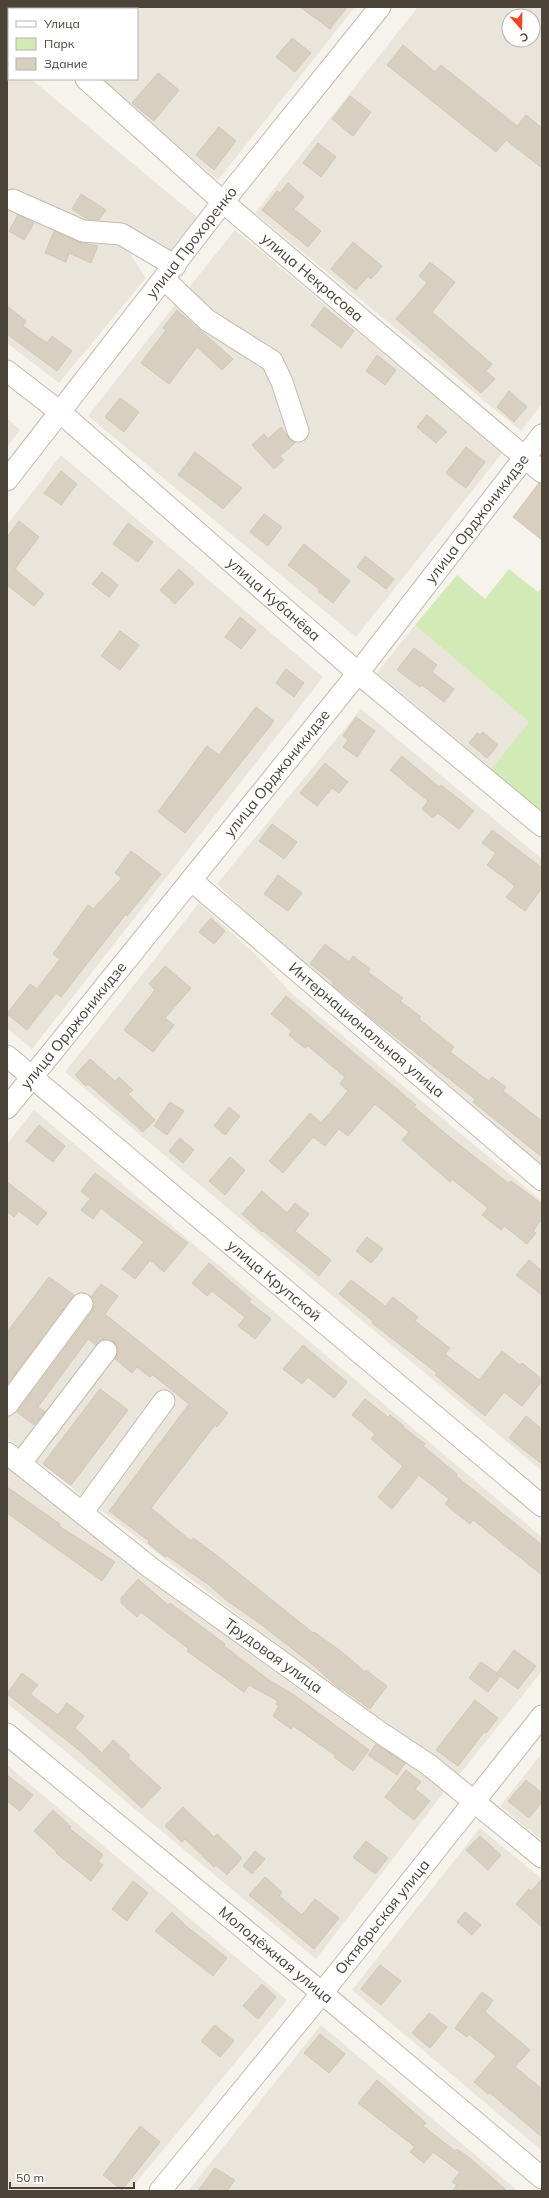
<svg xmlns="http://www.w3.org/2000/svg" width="549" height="2198" viewBox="0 0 549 2198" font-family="Mulish,sans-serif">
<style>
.residential{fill:#eae5da;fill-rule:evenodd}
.green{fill:#d2eab5}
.building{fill:#d8cfc1;stroke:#d3c7b4}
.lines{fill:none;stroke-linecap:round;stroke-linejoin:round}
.minor-casing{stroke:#c2bbae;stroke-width:23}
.minor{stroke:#fff;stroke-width:21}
.labels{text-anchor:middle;stroke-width:3.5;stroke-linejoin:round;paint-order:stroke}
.street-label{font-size:15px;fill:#4b4439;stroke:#fff}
</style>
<rect width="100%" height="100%" fill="#f6f3ec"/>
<path class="residential" d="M 9,7 L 355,7 L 218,180 L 96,79 L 137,79 L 137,9 L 12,9 Z
M 418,7 L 542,7 L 542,404 L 521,431 L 255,213 ZM 509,16 L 533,16 L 533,40 L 509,40 Z
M 7,59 L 9,61 L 9,79 L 31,79 L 197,217 L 167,254 L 7,193 Z
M 7,202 L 124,245 L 146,278 L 59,383 L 7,343 Z
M 235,230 L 503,452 L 356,637 L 88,416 L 175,305 L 286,378 L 183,295 Z
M 7,418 L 20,430 L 7,447 Z
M 61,455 L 323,677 L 32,1049 L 7,1028 L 7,525 Z
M 415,625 L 529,722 L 491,769 L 377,673 Z
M 361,709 L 542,859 L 542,1167 L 304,969 L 217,884 Z
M 199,903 L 257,956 L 290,992 L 542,1201 L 542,1471 L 65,1072 Z
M 34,1110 L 542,1537 L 542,1671 L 459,1775 L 394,1729 L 362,1710 L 7,1438 L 7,1144 Z
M 7,1467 L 101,1541 L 448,1787 L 316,1959 L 7,1703 Z
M 542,1753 L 542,1841 L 500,1806 Z
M 7,1765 L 287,2000 L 129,2191 L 7,2191 Z
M 480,1828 L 542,1879 L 542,2151 L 352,1990 Z
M 321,2025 L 518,2191 L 188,2191 Z"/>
<path class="green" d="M 509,569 L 538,592 L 542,587 L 542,811 L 491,769 L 529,722 L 415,625 L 457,575 L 485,599 Z"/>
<path class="building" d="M 300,7 L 347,7 L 330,29 Z
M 292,38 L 311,53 L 295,72 L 276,57 Z
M 403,45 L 435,72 L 441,65 L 517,126 L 526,115 L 542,128 L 542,168 L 506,140 L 496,152 L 387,65 Z
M 158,73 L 179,90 L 154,121 L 132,103 Z
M 350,96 L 371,112 L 353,136 L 332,119 Z
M 219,127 L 236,141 L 214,170 L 196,155 Z
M 318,143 L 336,157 L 321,177 L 303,163 Z
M 288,183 L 304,197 L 294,209 L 321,231 L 308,247 L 262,210 L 277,191 L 280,193 Z
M 81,194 L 106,210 L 99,220 L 87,219 L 72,209 Z
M 18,215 L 34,223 L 24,240 L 9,231 Z
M 54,231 L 78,242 L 98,246 L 91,263 L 69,253 L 66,262 L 45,253 Z
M 353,242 L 382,266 L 371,279 L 368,276 L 356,290 L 331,269 Z
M 430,262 L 455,282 L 432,312 L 492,364 L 486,371 L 495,379 L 481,393 L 396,319 L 427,283 L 419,276 Z
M 7,306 L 26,321 L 23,326 L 47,343 L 52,336 L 72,351 L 57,371 L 7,334 Z
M 324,307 L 354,331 L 341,348 L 311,325 Z
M 177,310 L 233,359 L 222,370 L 197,347 L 169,384 L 141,363 L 166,330 L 163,328 Z
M 377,355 L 396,370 L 385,385 L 366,371 Z
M 509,391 L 527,407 L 514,422 L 497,407 Z
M 120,398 L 139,412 L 124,432 L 105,417 Z
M 427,415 L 447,432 L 436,443 L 417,427 Z
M 281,427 L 290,440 L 295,443 L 280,456 L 284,460 L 274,469 L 252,445 L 264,434 L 268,439 Z
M 466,447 L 485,462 L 466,488 L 446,473 Z
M 195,452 L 242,488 L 223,509 L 202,492 L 178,475 Z
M 61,471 L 77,484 L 61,505 L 44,493 Z
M 539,483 L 542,484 L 542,540 L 513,517 Z
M 264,514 L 282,527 L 268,546 L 250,532 Z
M 19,521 L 39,537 L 15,569 L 44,594 L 34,606 L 7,585 L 7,537 Z
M 128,523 L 153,542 L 138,562 L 113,544 Z
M 304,544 L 350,581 L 333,603 L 318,591 L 319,589 L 288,565 Z
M 365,556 L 394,579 L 386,589 L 357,567 Z
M 179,569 L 194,583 L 175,604 L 160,590 Z
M 102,572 L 118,585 L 109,597 L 92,584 Z
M 240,617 L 256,630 L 241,649 L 225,637 Z
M 120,631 L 139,645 L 120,670 L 101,656 Z
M 414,648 L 437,665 L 432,672 L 454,689 L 444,702 L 422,685 L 420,687 L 397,670 Z
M 286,669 L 304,683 L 294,697 L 276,683 Z
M 256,707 L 274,721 L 185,833 L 158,812 L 207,746 L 219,755 Z
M 356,717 L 375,731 L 357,757 L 343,747 L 348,740 L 343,736 Z
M 483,732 L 498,745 L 487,758 L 469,743 L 477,733 L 480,735 Z
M 402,756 L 439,787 L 441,785 L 474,811 L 459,829 L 438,813 L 433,818 L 422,809 L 428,801 L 390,770 Z
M 325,763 L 348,782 L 339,793 L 332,788 L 317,806 L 300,793 Z
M 272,824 L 297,842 L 284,859 L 259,841 Z
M 492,830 L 542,868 L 542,888 L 525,911 L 506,897 L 515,886 L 487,865 L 496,853 L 482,843 Z
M 131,851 L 161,874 L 127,916 L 126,914 L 61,997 L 56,993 L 27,1030 L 7,1014 L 30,984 L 37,989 L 60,959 L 53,954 L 88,905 L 93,909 L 122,878 L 115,873 Z
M 278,875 L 302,893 L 288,911 L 264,894 Z
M 211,918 L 225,931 L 214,944 L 199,932 Z
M 325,944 L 349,962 L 353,956 L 370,969 L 368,972 L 403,998 L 400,1001 L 421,1017 L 419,1019 L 454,1047 L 450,1052 L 489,1081 L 492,1077 L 506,1087 L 503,1091 L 542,1121 L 542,1157 L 473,1102 L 475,1099 L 365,1013 L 366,1011 L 332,985 L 333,982 L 310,964 Z
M 165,966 L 191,988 L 165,1018 L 174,1025 L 153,1052 L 124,1030 L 155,990 L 149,984 Z
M 286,996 L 416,1105 L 414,1107 L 452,1139 L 508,1183 L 511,1181 L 542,1204 L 542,1219 L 533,1231 L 536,1233 L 527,1244 L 504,1226 L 501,1230 L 482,1215 L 488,1208 L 452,1179 L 450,1182 L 402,1140 L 409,1132 L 375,1104 L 348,1136 L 339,1129 L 325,1146 L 313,1137 L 283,1173 L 269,1161 L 310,1113 L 321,1123 L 348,1091 L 340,1084 L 345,1077 L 308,1046 L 305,1048 L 289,1035 L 292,1031 L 271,1014 Z
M 90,1059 L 115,1081 L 119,1077 L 133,1090 L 128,1094 L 155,1120 L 143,1132 L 88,1084 L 86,1086 L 75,1075 Z
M 170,1102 L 184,1111 L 167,1135 L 154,1126 Z
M 229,1107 L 240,1116 L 225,1135 L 214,1126 Z
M 39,1125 L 65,1146 L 53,1162 L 26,1141 Z
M 180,1138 L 194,1150 L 183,1163 L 169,1151 Z
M 230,1157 L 245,1170 L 225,1195 L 209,1181 Z
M 95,1173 L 188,1243 L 164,1272 L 150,1260 L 135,1279 L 122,1269 L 144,1242 L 101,1208 L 93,1219 L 81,1210 L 90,1199 L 81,1191 Z
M 7,1182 L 47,1213 L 37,1225 L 19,1211 L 14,1217 L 7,1211 Z
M 262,1191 L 287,1213 L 295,1203 L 309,1214 L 295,1231 L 331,1260 L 319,1276 L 263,1231 L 262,1232 L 242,1214 Z
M 367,1237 L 383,1249 L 371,1263 L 356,1251 Z
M 529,1260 L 542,1271 L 542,1295 L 516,1275 Z
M 209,1263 L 251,1299 L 249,1302 L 271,1319 L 255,1339 L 238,1326 L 245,1317 L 212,1291 L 207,1296 L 192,1283 Z
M 49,1277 L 74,1295 L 7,1385 L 7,1332 Z
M 351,1280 L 385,1306 L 393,1297 L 418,1317 L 415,1321 L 450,1348 L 445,1354 L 479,1380 L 502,1351 L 520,1365 L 522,1363 L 542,1379 L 542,1381 L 522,1406 L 504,1392 L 485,1416 L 435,1375 L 437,1373 L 372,1323 L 373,1321 L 339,1294 Z
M 101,1284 L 118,1296 L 105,1314 L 228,1413 L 217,1427 L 215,1425 L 151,1508 L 191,1541 L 193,1538 L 215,1554 L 313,1633 L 314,1632 L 342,1652 L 365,1672 L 366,1670 L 387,1686 L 370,1709 L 341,1688 L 340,1689 L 313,1665 L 259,1623 L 225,1599 L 209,1585 L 166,1555 L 165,1557 L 148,1543 L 149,1541 L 109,1511 L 189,1404 L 153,1375 L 150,1377 L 137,1367 L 132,1373 L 115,1359 L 118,1352 L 117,1346 L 113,1341 L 102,1340 L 96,1345 L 88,1339 L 38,1407 L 45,1412 L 34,1425 L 17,1412 L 92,1311 L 94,1305 L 91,1297 Z
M 303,1345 L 347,1382 L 334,1398 L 308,1377 L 302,1384 L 283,1369 Z
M 100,1389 L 128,1410 L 71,1485 L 43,1464 Z
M 365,1399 L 388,1417 L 390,1415 L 404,1426 L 403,1427 L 425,1444 L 423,1446 L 457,1474 L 456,1476 L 542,1545 L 542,1575 L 473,1520 L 470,1524 L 445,1504 L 449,1499 L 419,1475 L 392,1509 L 378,1497 L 403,1466 L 371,1439 L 375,1434 L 352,1415 Z
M 526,1416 L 542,1429 L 542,1464 L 509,1438 Z
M 7,1487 L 60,1524 L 59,1526 L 115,1562 L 102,1581 L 7,1513 Z
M 138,1579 L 168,1605 L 170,1603 L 225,1644 L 224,1646 L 269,1680 L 294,1695 L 369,1750 L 353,1771 L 334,1757 L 335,1755 L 293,1726 L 291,1729 L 273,1716 L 279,1706 L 276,1704 L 278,1701 L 249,1685 L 244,1692 L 187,1651 L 189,1649 L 141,1612 L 137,1617 L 121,1603 L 121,1598 Z
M 514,1650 L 536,1666 L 518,1689 L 500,1676 L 488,1692 L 469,1678 L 481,1662 L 497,1673 Z
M 22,1673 L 38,1685 L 30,1694 L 58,1715 L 67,1703 L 84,1716 L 75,1728 L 102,1753 L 113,1740 L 130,1755 L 128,1758 L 161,1788 L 142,1808 L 79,1750 L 7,1694 Z
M 475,1700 L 498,1718 L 486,1733 L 484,1732 L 458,1766 L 436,1750 Z
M 376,1744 L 405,1763 L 397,1775 L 368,1755 Z
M 406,1770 L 421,1782 L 415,1789 L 430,1801 L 414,1820 L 385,1797 Z
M 7,1775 L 33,1795 L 20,1811 L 7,1801 Z
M 526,1780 L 542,1793 L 542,1802 L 529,1818 L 508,1801 Z
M 183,1807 L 214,1837 L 217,1834 L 242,1858 L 227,1875 L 216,1865 L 214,1867 L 185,1839 L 182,1842 L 165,1826 Z
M 53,1810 L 71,1827 L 69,1828 L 103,1855 L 98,1861 L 103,1865 L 91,1881 L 56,1853 L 57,1852 L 34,1831 Z
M 480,1836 L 501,1855 L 488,1870 L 466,1850 Z
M 366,1841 L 388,1858 L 375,1874 L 353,1857 Z
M 255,1851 L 265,1859 L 252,1874 L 243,1866 Z
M 265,1877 L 282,1892 L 279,1896 L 302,1915 L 315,1899 L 339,1918 L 314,1949 L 249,1895 Z
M 542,1879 L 542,1927 L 516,1904 L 529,1889 L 531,1891 Z
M 133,1881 L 148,1893 L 127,1921 L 112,1909 Z
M 172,1912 L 186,1926 L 227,1958 L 213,1976 L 155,1931 Z
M 465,1912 L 481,1925 L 472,1935 L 457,1922 Z
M 380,1965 L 401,1981 L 381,2005 L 361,1989 Z
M 262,1984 L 276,1997 L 258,2019 L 243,2006 Z
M 482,1992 L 493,2000 L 485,2012 L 530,2050 L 515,2067 L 542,2089 L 542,2137 L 489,2092 L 488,2094 L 474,2082 L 496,2056 L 469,2034 L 467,2037 L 455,2028 Z
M 429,2013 L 447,2027 L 430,2048 L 412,2033 Z
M 215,2025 L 234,2041 L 220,2057 L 201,2041 Z
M 320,2034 L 345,2054 L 329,2073 L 304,2053 Z
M 377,2080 L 426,2123 L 423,2126 L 455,2151 L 457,2149 L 471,2159 L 507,2191 L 452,2191 L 457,2185 L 452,2182 L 460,2172 L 433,2152 L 424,2163 L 410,2152 L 415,2147 L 358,2103 Z
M 140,2126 L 160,2142 L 122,2190 L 103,2175 Z
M 215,2168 L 235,2180 L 227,2191 L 198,2191 Z"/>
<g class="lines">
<g class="minor-casing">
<g id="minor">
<path d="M 7,17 L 9,19"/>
<path id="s1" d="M 86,79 L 223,202 L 542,472"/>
<path d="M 13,200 L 83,231 L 121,234 L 175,266"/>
<path d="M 164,279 L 207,320 L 272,361 L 282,382 L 298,431"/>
<path id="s2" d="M 7,371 L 60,412 L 358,673 L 542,826"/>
<path id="s3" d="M 7,480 L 223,202 L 380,7"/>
<path id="s4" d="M 191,880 L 542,1180"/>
<path id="s5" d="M 7,1056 L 542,1506"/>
<path id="s6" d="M 7,1108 L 358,673 L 542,435"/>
<path d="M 7,1405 L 82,1304"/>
<path id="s7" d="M 7,1453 L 151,1568 L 378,1731 L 429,1765 L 542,1857"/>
<path d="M 20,1464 L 106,1351"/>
<path d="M 82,1513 L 164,1401"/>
<path id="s8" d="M 7,1734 L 322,1993 L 542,2178"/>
<path id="s9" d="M 160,2191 L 322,1993 L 542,1716"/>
</g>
</g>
<use href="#minor" class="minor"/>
</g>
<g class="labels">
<g class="street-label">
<text dy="5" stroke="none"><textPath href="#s3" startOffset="301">улица Прохоренко</textPath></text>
<text dy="5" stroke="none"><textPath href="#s1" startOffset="301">улица Некрасова</textPath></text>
<text dy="5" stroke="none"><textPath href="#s6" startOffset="754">улица Орджоникидзе</textPath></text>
<text dy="5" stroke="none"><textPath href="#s2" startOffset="351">улица Кубанёва</textPath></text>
<text dy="5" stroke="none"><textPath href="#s6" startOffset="430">улица Орджоникидзе</textPath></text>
<text dy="5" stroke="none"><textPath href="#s6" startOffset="106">улица Орджоникидзе</textPath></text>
<text dy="5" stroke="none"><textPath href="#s4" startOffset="231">Интернациональная улица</textPath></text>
<text dy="5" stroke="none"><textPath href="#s5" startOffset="349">улица Крупской</textPath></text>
<text dy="5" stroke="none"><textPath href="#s7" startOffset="335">Трудовая улица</textPath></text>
<text dy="5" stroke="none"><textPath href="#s9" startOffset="353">Октябрьская улица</textPath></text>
<text dy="5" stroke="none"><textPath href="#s8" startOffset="348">Молодёжная улица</textPath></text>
</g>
</g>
<rect width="549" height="2198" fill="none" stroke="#4b4439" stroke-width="16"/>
<rect x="8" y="8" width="130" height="72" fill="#ffffff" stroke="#b7b4b0"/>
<rect x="16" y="21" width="20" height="6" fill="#ffffff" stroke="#b7b4b0"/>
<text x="44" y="28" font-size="12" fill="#4b4439">Улица</text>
<rect x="16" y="38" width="20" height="12" fill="#d2eab5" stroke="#b7b4b0"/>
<text x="44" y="48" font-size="12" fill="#4b4439">Парк</text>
<rect x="16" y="58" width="20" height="12" fill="#d8cfc1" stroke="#b7b4b0"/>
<text x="44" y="68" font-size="12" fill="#4b4439">Здание</text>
<g transform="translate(521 28) rotate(160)"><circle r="19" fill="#ffffff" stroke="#b7b4b0"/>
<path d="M0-3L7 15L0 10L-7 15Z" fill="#fc3f1d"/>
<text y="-6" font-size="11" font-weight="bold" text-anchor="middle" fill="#4b4439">С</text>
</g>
<path d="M10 2182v6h124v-6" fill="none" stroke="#4b4439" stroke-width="2"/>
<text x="16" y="2182" font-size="12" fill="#4b4439" stroke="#ffffff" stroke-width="3" paint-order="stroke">50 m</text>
</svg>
